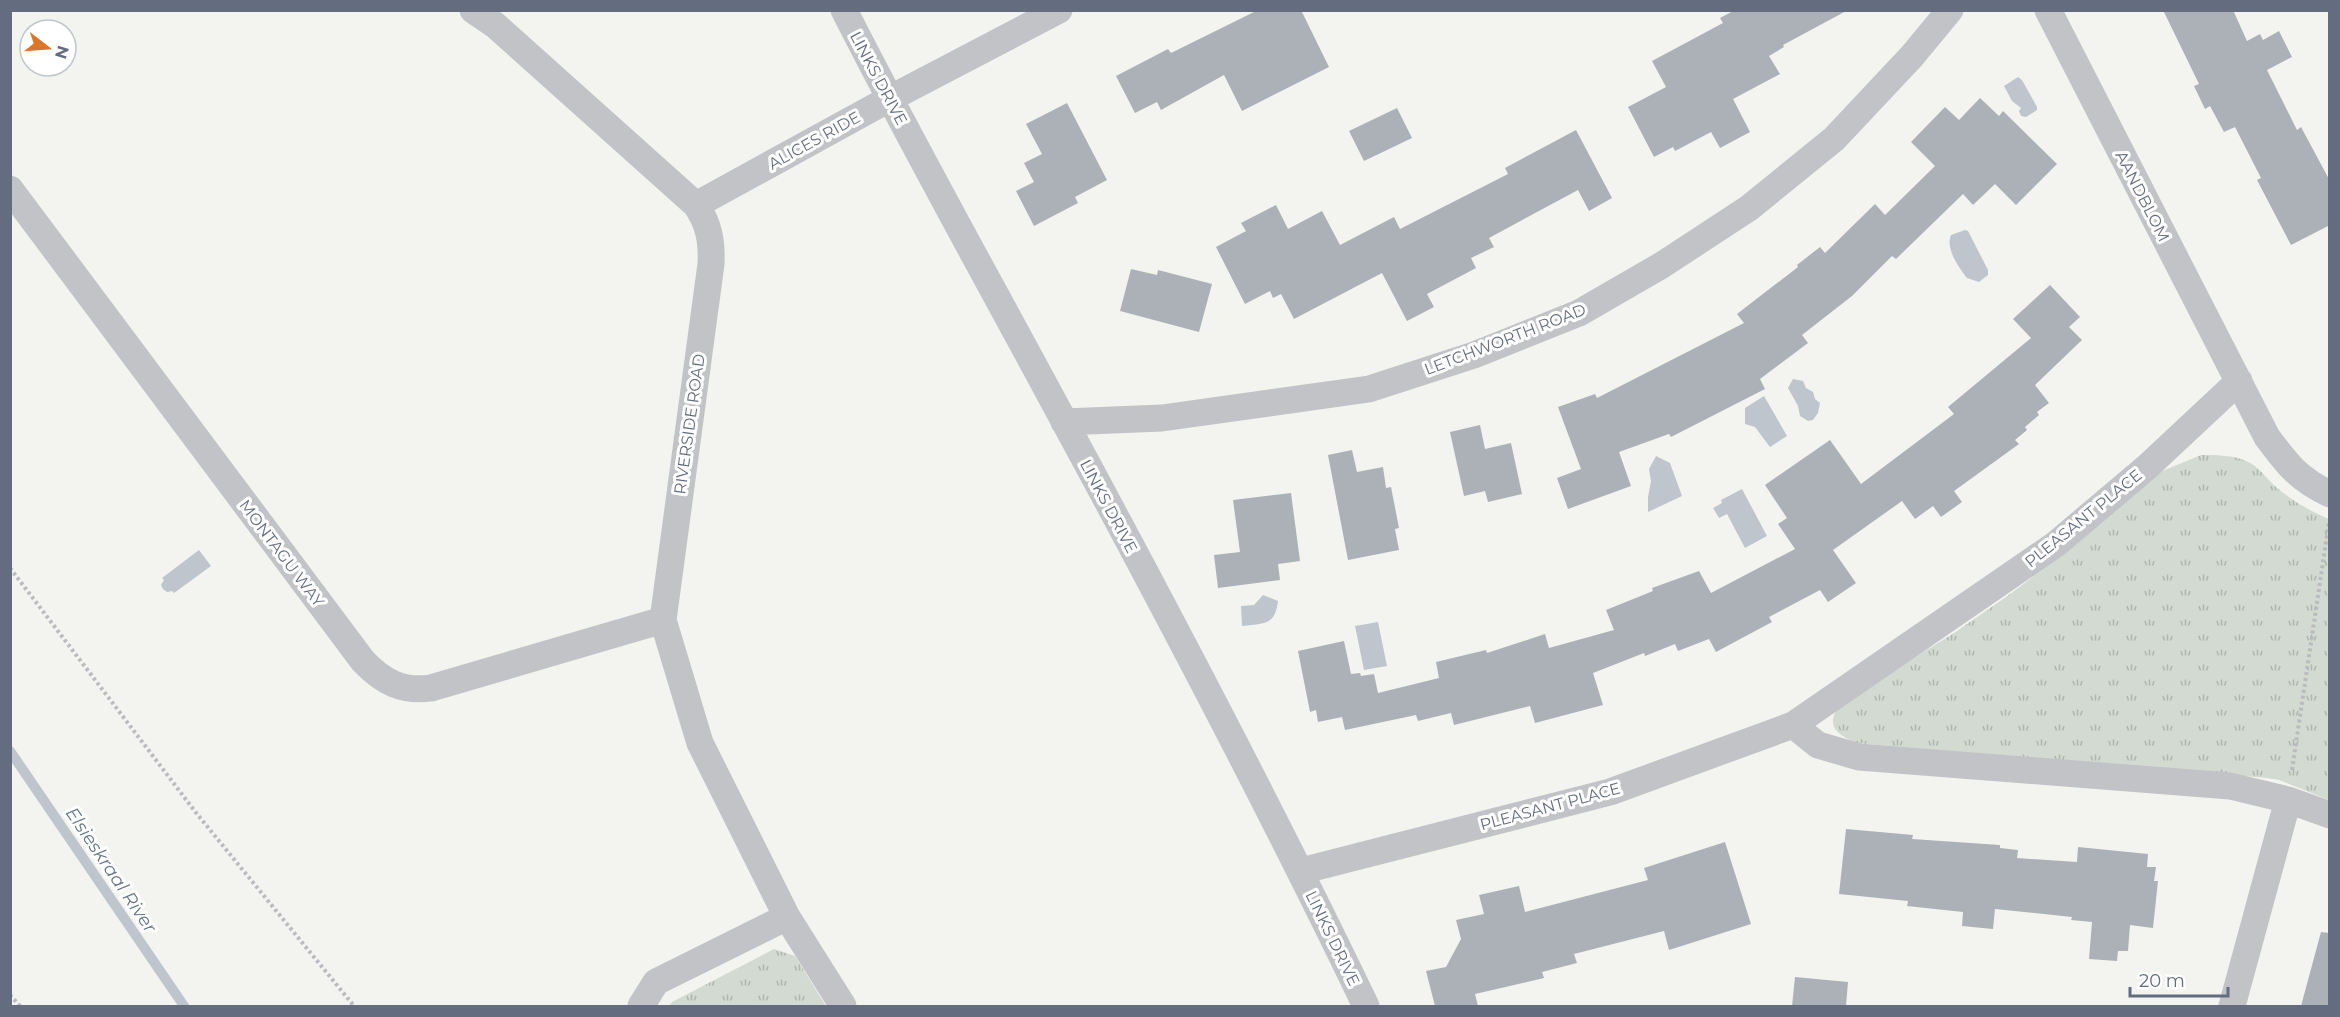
<svg xmlns="http://www.w3.org/2000/svg" width="2340" height="1017" viewBox="0 0 2340 1017" font-family="Montserrat,sans-serif">
<style>
.park{fill:url(#park-tufts)}
.water{fill:#bec5cc}
.lines{fill:none;stroke-linecap:round;stroke-linejoin:round}
.stream{stroke:#bec5cc;stroke-width:10}
.building{fill:#acb1b7}
.path{stroke:#babbbe;stroke-width:4;stroke-dasharray:3 3;stroke-linecap:butt}
.street{stroke:#c1c3c7;stroke-width:27}
.labels{text-anchor:middle;stroke-width:6;stroke-linejoin:round;paint-order:stroke}
.street-label{font-size:16px;fill:#646d7f;stroke:#fff}
.water-label{font-size:18px;font-style:italic;fill:#647484;stroke:#fff}
</style>
<defs>
<pattern id="park-tufts" width="24" height="20" patternUnits="userSpaceOnUse" patternTransform="scale(1.5)"><rect width="24" height="20" fill="#d3dad1"/><path d="M3 7l-1-3M5 7V3M7 7l1-3M15 17l-1-3M17 17v-4M19 17l1-3" fill="none" stroke="#afb5af"/></pattern>
</defs>
<rect width="100%" height="100%" fill="#f3f4ef"/>
<path class="park" d="M 2201,455 C 2216,455 2230,455 2244,460 C 2259,466 2265,477 2276,487 C 2292,501 2310,511 2329,519 L 2329,800 L 2279,780 L 2267,778 L 1856,743 C 1835,733 1826,727 1839,704 L 1954,633 L 2006,597 L 2058,558 L 2160,472 Z
M 774,949 L 795,956 L 826,1006 L 669,1006 L 672,1002 Z"/>
<path class="water" d="M 2018,77 L 2022,80 L 2037,107 L 2037,110 L 2026,117 L 2021,116 L 2019,111 L 2021,108 L 2012,101 L 2004,86 Z
M 1965,230 L 1968,231 L 1988,270 L 1988,275 L 1979,282 L 1967,278 C 1959,268 1945,248 1951,235 Z
M 1793,379 L 1803,381 L 1806,388 L 1813,392 L 1815,399 L 1820,403 L 1818,413 L 1813,420 L 1808,421 L 1800,416 L 1798,406 L 1788,388 Z
M 1764,396 L 1787,436 L 1770,447 L 1755,427 L 1745,424 L 1745,408 Z
M 1656,456 L 1670,463 L 1682,496 L 1648,512 L 1648,497 L 1651,481 L 1649,469 Z
M 1742,489 L 1767,536 L 1745,548 L 1727,514 L 1719,518 L 1713,508 L 1722,503 L 1721,500 Z
M 199,550 L 211,566 L 174,593 L 172,591 L 167,592 L 163,589 L 161,585 L 164,580 L 162,578 Z
M 1263,595 L 1278,601 C 1275,626 1264,623 1242,626 L 1241,606 L 1254,605 Z
M 1378,622 L 1387,666 L 1364,670 L 1355,626 Z"/>
<g class="lines">
<path class="stream" d="M 10,751 L 184,1006"/>
</g>
<path class="building" d="M 1258,10 L 1301,10 L 1329,67 L 1242,111 L 1224,75 L 1161,110 L 1157,102 L 1135,113 L 1116,76 L 1168,49 L 1171,53 Z
M 1735,10 L 1848,10 L 1783,45 L 1784,47 L 1769,56 L 1780,74 L 1733,99 L 1750,132 L 1720,148 L 1711,132 L 1675,151 L 1673,147 L 1654,157 L 1628,107 L 1666,87 L 1652,61 L 1723,23 L 1720,18 Z
M 2163,10 L 2233,10 L 2247,41 L 2260,34 L 2263,40 L 2279,31 L 2292,57 L 2267,70 L 2297,130 L 2301,127 L 2330,181 L 2330,225 L 2291,245 L 2257,180 L 2261,178 L 2235,127 L 2224,132 L 2210,106 L 2205,109 L 2194,86 L 2199,84 Z
M 1980,98 L 1999,116 L 2003,111 L 2057,164 L 2016,205 L 1995,184 L 1973,205 L 1963,194 L 1896,259 L 1892,256 L 1852,296 L 1802,335 L 1808,343 L 1760,379 L 1765,389 L 1671,437 L 1669,434 L 1619,452 L 1631,486 L 1568,509 L 1557,478 L 1581,469 L 1558,407 L 1595,394 L 1597,398 L 1744,323 L 1737,314 L 1798,267 L 1797,265 L 1820,247 L 1825,253 L 1875,204 L 1885,215 L 1935,166 L 1911,142 L 1945,107 L 1959,120 Z
M 1067,103 L 1107,180 L 1075,197 L 1078,203 L 1034,226 L 1016,191 L 1034,182 L 1024,163 L 1042,154 L 1026,124 Z
M 1397,108 L 1412,138 L 1364,161 L 1349,131 Z
M 1576,130 L 1612,198 L 1589,211 L 1578,190 L 1489,238 L 1494,247 L 1471,258 L 1476,268 L 1427,294 L 1434,307 L 1407,321 L 1382,273 L 1294,319 L 1281,294 L 1273,298 L 1270,291 L 1245,304 L 1216,247 L 1246,231 L 1241,223 L 1276,205 L 1288,229 L 1322,211 L 1340,245 L 1394,217 L 1400,229 L 1508,174 L 1505,168 Z
M 1131,269 L 1157,275 L 1158,270 L 1212,284 L 1199,332 L 1120,311 Z
M 2050,285 L 2080,317 L 2069,327 L 2082,340 L 2035,385 L 2049,403 L 2037,412 L 2039,415 L 2025,427 L 2027,430 L 2015,440 L 2019,444 L 1954,491 L 1962,502 L 1941,517 L 1933,506 L 1915,519 L 1902,501 L 1833,550 L 1856,583 L 1828,602 L 1820,590 L 1769,617 L 1772,622 L 1716,652 L 1709,639 L 1678,651 L 1675,644 L 1645,656 L 1644,653 L 1593,673 L 1603,705 L 1535,723 L 1530,706 L 1454,725 L 1451,713 L 1418,721 L 1416,715 L 1345,730 L 1342,717 L 1318,722 L 1316,710 L 1310,712 L 1298,651 L 1344,641 L 1351,674 L 1360,673 L 1361,676 L 1374,674 L 1378,693 L 1439,678 L 1436,662 L 1486,650 L 1487,653 L 1545,634 L 1549,648 L 1614,630 L 1606,610 L 1653,591 L 1652,588 L 1699,571 L 1711,593 L 1795,549 L 1778,524 L 1787,518 L 1765,485 L 1830,440 L 1861,484 L 1954,414 L 1948,407 L 2031,338 L 2013,319 Z
M 1480,425 L 1485,449 L 1511,443 L 1522,494 L 1488,502 L 1485,491 L 1464,496 L 1450,432 Z
M 1352,450 L 1357,472 L 1383,467 L 1386,488 L 1391,487 L 1399,528 L 1395,529 L 1399,550 L 1348,560 L 1328,455 Z
M 1291,493 L 1300,561 L 1278,564 L 1280,580 L 1218,588 L 1214,555 L 1240,552 L 1233,500 Z
M 1846,829 L 1913,835 L 1912,839 L 2000,845 L 2000,848 L 2018,850 L 2017,858 L 2077,862 L 2078,847 L 2148,854 L 2147,867 L 2156,867 L 2154,881 L 2158,881 L 2153,928 L 2130,925 L 2128,951 L 2118,951 L 2117,961 L 2089,959 L 2092,922 L 2071,920 L 2072,917 L 1995,909 L 1993,929 L 1962,926 L 1963,912 L 1907,906 L 1908,901 L 1839,894 Z
M 1725,842 L 1751,924 L 1669,950 L 1664,931 L 1574,954 L 1577,963 L 1542,972 L 1544,978 L 1475,994 L 1478,1006 L 1435,1006 L 1426,971 L 1446,967 L 1461,939 L 1456,920 L 1484,914 L 1479,895 L 1519,886 L 1525,912 L 1648,880 L 1644,868 Z
M 2321,932 L 2330,933 L 2330,1006 L 2301,1006 Z
M 1795,977 L 1848,982 L 1846,1006 L 1792,1006 Z"/>
<g class="lines">
<path class="path" d="M 10,568 L 197,814 L 354,1006
M 2292,770 L 2329,522
M 10,995 L 20,1006"/>
<path class="street" d="M 473,10 L 495,25 L 696,205 C 709,224 712,241 711,264 L 663,620 L 700,743 L 787,917 L 843,1006
M 844,10 C 914,148 990,283 1063,419 C 1168,613 1271,808 1366,1006
M 2048,10 L 2267,437 C 2287,464 2298,479 2330,494
M 10,189 L 363,661 C 383,682 402,692 431,688 L 663,620
M 696,205 L 889,99 L 1059,10
M 1064,422 L 1162,418 L 1369,389 L 1474,355 L 1579,313 L 1662,265 L 1749,208 L 1834,139 L 1912,56 L 1950,10
M 1793,725 L 1818,745 L 1859,757 L 2230,786 L 2288,800 L 2330,815
M 1301,871 L 1610,792 L 1793,725 L 2056,544 L 2147,467 L 2239,381
M 641,1006 L 656,982 L 787,917
M 2232,1006 L 2288,800"/>
</g>
<g class="labels">
<g class="street-label">
<text transform="translate(879 78) rotate(62)" y="6">LINKS DRIVE</text>
<text transform="translate(814 140) rotate(-29)" y="6">ALICES RIDE</text>
<text transform="translate(2143 196) rotate(63)" y="6">AANDBLOM</text>
<text transform="translate(1505 339) rotate(-21)" y="6">LETCHWORTH ROAD</text>
<text transform="translate(689 424) rotate(-82)" y="6">RIVERSIDE ROAD</text>
<text transform="translate(1109 506) rotate(62)" y="6">LINKS DRIVE</text>
<text transform="translate(2083 518) rotate(-39)" y="6">PLEASANT PLACE</text>
<text transform="translate(282 553) rotate(53)" y="6">MONTAGU WAY</text>
<text transform="translate(1550 806) rotate(-15)" y="6">PLEASANT PLACE</text>
<text transform="translate(1333 938) rotate(64)" y="6">LINKS DRIVE</text>
</g>
<g class="water-label">
<text transform="translate(111 870) rotate(56)" y="6">Elsieskraal River</text>
</g>
</g>
<rect width="2340" height="1017" fill="none" stroke="#646d7f" stroke-width="24"/>
<g transform="translate(48 48) rotate(107)"><circle r="28" fill="#ffffff" stroke="#c1c5cc" stroke-width="1.5"/>
<path d="M0-4.5L10 22L0 15L-10 22Z" fill="#da7629"/>
<text y="-9" font-size="16" font-weight="bold" text-anchor="middle" fill="#646d7f">N</text>
</g>
<path d="M2130 987v9h98v-9" fill="none" stroke="#646d7f" stroke-width="3"/>
<text x="2139" y="987" font-size="18" fill="#646d7f" stroke="#ffffff" stroke-width="4.5" paint-order="stroke">20 m</text>
</svg>
